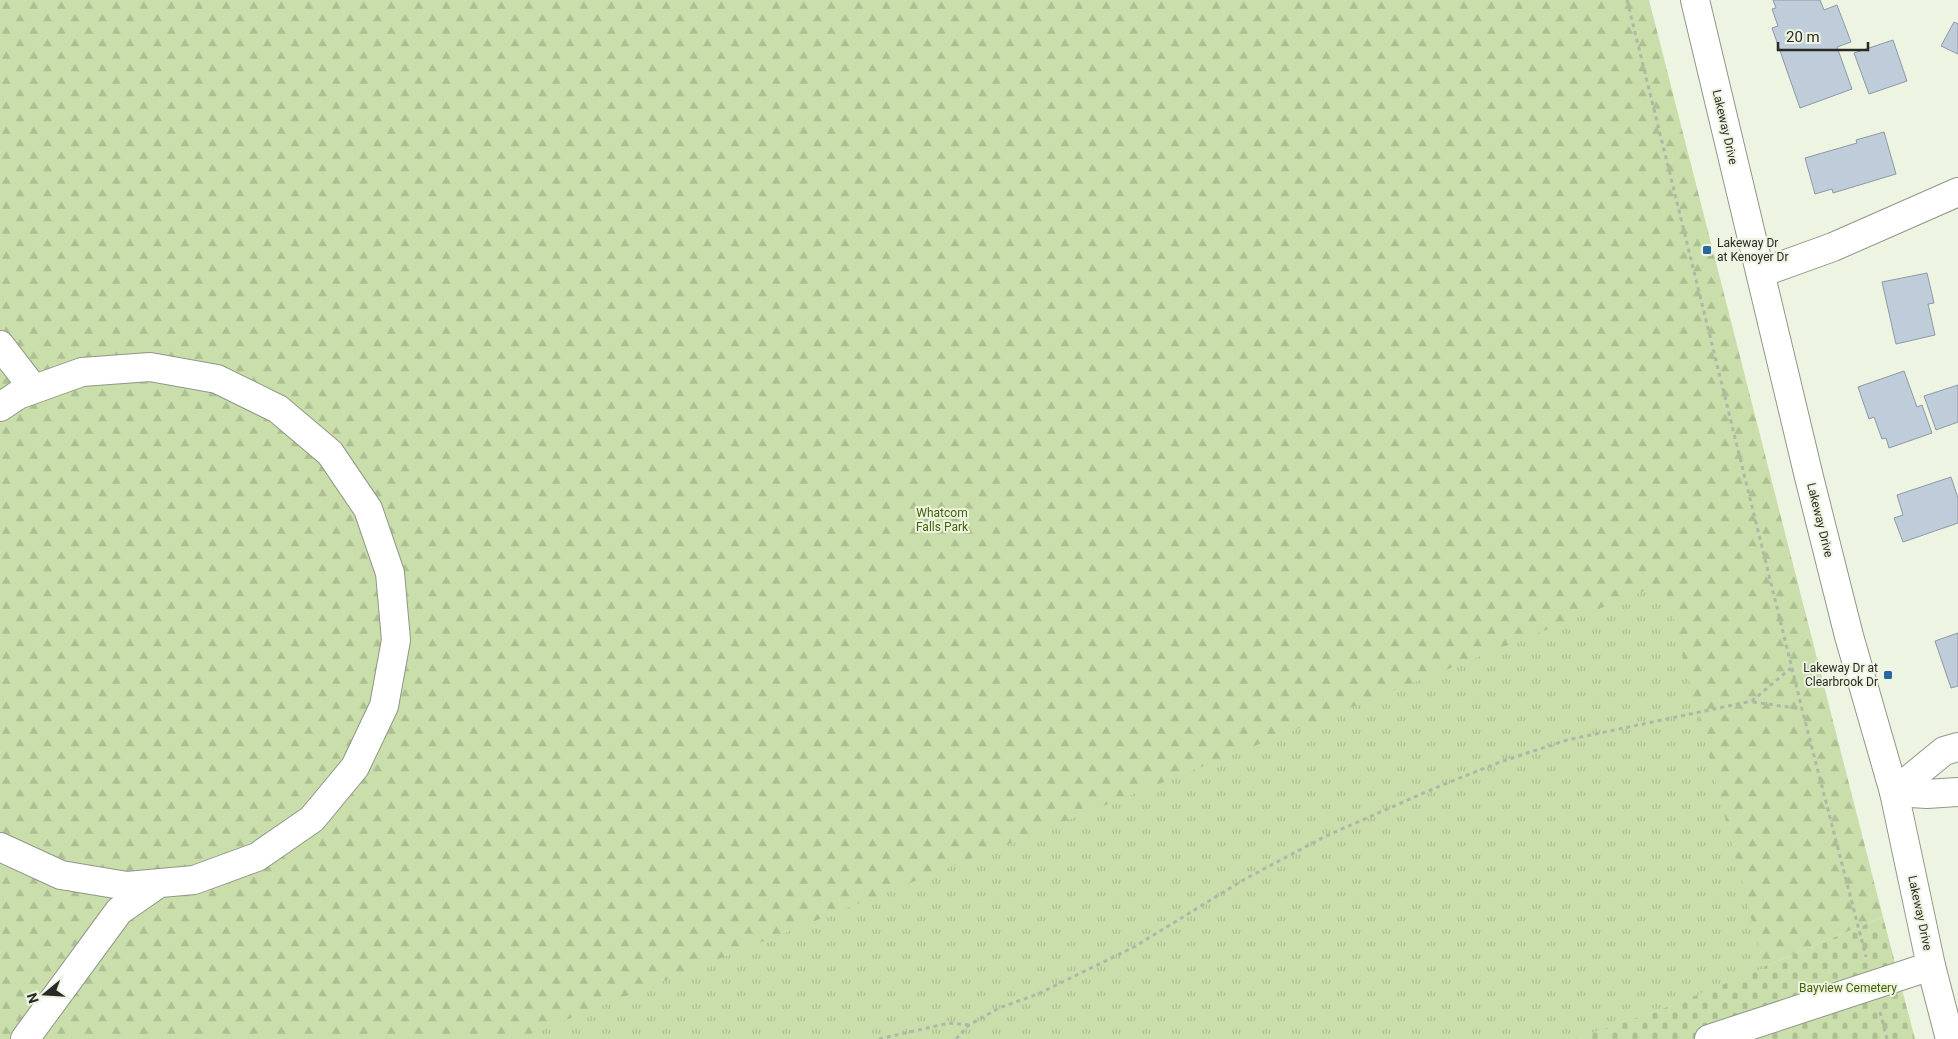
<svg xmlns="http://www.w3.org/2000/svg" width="1958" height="1039" viewBox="0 0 1958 1039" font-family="Roboto,sans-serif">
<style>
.forest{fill:url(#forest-firs)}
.cemetery{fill:url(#cemetery-stones)}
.park{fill:url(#park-tufts)}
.building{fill:#bfcddb;stroke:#8c99a6}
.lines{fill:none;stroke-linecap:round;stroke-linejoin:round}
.minor-casing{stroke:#909787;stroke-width:30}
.major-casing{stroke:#909787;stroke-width:30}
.path{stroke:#b1b7a8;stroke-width:3;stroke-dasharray:4 4;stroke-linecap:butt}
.minor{stroke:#fff;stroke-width:28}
.major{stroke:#fff;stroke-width:28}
.poi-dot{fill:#28689e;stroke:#edf4e2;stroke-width:2}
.labels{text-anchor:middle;stroke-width:4;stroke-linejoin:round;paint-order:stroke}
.street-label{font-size:12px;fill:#282b24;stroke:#edf4e2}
.poi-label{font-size:12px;fill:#282b24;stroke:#edf4e2;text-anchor:start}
.park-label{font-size:12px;fill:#476104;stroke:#edf4e2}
</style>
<defs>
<pattern id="forest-firs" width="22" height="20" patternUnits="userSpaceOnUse" patternTransform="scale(1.25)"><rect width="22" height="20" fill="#c9deaa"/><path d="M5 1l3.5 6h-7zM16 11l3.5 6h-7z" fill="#adbf92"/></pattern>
<pattern id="cemetery-stones" width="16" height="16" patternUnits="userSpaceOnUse" patternTransform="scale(1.25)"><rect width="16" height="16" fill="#c9deaa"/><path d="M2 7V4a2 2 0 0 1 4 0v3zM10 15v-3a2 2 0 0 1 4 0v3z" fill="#adbf92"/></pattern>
<pattern id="park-tufts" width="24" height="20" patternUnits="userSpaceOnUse" patternTransform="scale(1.25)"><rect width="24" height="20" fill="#c9deaa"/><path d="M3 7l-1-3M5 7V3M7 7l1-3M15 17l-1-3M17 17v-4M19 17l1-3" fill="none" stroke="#adbf92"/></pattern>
</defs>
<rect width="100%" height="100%" fill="#edf4e2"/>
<path class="forest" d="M 0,0 L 1649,0 L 1883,917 L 1667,1007 L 1575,1039 L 0,1039 Z"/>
<path class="cemetery" d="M 1883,917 L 1915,1039 L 1575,1039 L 1667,1007 Z"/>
<path class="park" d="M 1664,583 L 1764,968 L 1667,1007 L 1575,1039 L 518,1039 Z"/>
<path class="building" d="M 1773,0 L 1820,0 L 1824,10 L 1837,5 L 1851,42 L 1837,47 L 1852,89 L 1800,108 L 1772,28 L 1778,26 L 1772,9 L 1776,8 Z
M 1954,22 L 1958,24 L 1958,54 L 1941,46 Z
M 1893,40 L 1907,81 L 1869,94 L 1854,53 Z
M 1884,132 L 1896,174 L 1833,193 L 1832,189 L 1815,194 L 1805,158 L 1857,143 L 1856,140 Z
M 1927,273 L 1934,303 L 1928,304 L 1935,335 L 1896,344 L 1882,282 Z
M 1904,371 L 1917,407 L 1922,405 L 1932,433 L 1889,448 L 1886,438 L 1882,439 L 1874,417 L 1869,419 L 1858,387 Z
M 1958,385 L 1958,422 L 1936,430 L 1924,396 Z
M 1951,477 L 1958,498 L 1958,523 L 1903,542 L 1894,518 L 1903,515 L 1897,495 Z
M 1958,633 L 1958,686 L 1951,688 L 1935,641 Z"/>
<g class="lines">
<g class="minor-casing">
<path id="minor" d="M 1761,273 L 1833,247 L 1958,192
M 0,345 L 34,389
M 0,407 L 18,395 L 82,372 L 150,367 L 217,379 L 278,409 L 330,453 L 368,509 L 390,573 L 396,640 L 384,706 L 355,767 L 312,819 L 257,857 L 194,880 L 127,886 L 61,875 L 0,847
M 1894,792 L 1944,751 L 1958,747
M 1894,792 L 1927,794 L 1958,792
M 25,1039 L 119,911 L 158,884
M 1709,1039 L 1931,966"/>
</g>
<g class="major-casing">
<path id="major" d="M 1695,0 L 1809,477 L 1849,636 L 1894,792 L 1931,966 L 1950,1039"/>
</g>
<path class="path" d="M 1627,0 L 1802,709 L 1866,957
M 1753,702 L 1802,709
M 1880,1012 L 1887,1039
M 879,1039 L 949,1023 L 969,1025
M 956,1039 L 969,1025 L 999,1008 L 1038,994 L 1134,947 L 1245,879 L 1326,836 L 1435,788 L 1500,762 L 1567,740 L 1752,701 L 1791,668"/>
<use href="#minor" class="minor"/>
<use href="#major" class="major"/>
</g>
<g class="poi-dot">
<rect x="1702" y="245" width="10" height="10" rx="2.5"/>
<rect x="1883" y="670" width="10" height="10" rx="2.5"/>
</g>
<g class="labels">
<g class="street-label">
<text transform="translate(1725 127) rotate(77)" y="4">Lakeway Drive</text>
<text transform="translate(1820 520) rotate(76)" y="4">Lakeway Drive</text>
<text transform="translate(1920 913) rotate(78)" y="4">Lakeway Drive</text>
</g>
<g class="poi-label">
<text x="1717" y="247">Lakeway Dr<tspan x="1717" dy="14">at Kenoyer Dr</tspan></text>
<text x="1878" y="672" text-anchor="end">Lakeway Dr at<tspan x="1878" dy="14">Clearbrook Dr</tspan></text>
</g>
<g class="park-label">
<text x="942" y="517">Whatcom<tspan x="942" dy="14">Falls Park</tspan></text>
<text x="1848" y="992">Bayview Cemetery</text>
</g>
</g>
<g transform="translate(45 994) rotate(252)" stroke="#edf4e2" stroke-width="4" paint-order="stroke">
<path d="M0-4L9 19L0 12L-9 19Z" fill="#282b24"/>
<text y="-8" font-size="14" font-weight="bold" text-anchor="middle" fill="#282b24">N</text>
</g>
<path d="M1778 42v8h90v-8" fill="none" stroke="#282b24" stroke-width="2.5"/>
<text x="1786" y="42" font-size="15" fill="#282b24" stroke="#edf4e2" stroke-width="4" paint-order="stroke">20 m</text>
</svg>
